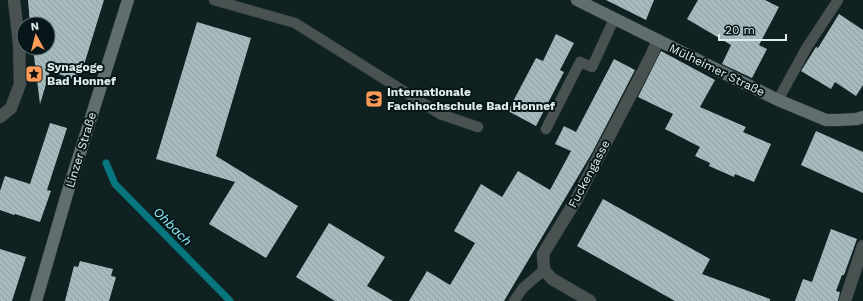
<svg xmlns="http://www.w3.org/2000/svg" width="863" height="301" viewBox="0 0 863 301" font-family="'Work Sans',sans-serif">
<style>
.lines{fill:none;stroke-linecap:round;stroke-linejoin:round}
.stream{stroke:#07767e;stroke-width:7}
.building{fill:url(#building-back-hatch)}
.lane-casing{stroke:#2d3d3e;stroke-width:11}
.street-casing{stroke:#2d3d3e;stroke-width:13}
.secondary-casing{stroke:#2d3d3e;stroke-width:13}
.lane{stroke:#495151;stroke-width:10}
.street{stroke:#495151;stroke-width:12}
.secondary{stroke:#616e6f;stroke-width:12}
.labels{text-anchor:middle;stroke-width:4;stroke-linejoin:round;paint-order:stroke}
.poi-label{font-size:12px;font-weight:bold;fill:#e1ebec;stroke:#071719;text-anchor:start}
.street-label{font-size:12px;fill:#e1ebec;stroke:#071719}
.water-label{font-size:13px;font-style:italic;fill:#8ff1fa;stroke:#071719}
</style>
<defs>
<pattern id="building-back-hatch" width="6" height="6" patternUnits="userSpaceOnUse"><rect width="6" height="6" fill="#a6bbbd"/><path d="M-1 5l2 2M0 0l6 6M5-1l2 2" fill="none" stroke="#8e9ea0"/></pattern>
</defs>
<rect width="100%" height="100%" fill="#102122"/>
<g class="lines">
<path class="stream" d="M 106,163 L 115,184 L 230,301"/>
</g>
<path class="building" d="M 28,0 L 104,0 L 79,81 L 50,71 L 40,104 L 33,48 L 48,48 L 48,24 L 30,24 Z
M 606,0 L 654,0 L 646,20 Z
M 698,0 L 765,0 L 779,7 L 759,45 L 767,49 L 752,78 L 722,64 L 731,45 L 687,19 Z
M 839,14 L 863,30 L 863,85 L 856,96 L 835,82 L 831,89 L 801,71 L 816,47 L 818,48 Z
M 197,22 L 251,38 L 216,156 L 298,206 L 266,258 L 209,224 L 235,182 L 156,159 Z
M 556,34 L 574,43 L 560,70 L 564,72 L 536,126 L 508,111 L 536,58 L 543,61 Z
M 661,51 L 715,80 L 700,107 L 746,127 L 743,132 L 771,144 L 754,182 L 735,174 L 734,177 L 709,166 L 710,163 L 695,156 L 700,147 L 665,129 L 673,114 L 638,97 Z
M 614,59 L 635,70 L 592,153 L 504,301 L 409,301 L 427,271 L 450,285 L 475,243 L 454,231 L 481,184 L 502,197 L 518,171 L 550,190 L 571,151 L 555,144 L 564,126 L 576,132 Z
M 50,123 L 67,128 L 47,190 L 51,191 L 40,222 L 15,214 L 14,215 L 0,210 L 0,191 L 5,176 L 30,184 Z
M 816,131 L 863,152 L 863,193 L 801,165 Z
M 603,199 L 710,259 L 702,274 L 770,299 L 770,301 L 675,301 L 577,246 Z
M 329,223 L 385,257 L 367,286 L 393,301 L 335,301 L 296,277 Z
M 831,229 L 857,239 L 844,275 L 842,275 L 836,291 L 840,292 L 838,301 L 795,301 L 803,279 L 812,282 Z
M 0,249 L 26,257 L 12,301 L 0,301 Z
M 80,261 L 113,269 L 111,276 L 116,277 L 109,301 L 65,301 L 74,266 L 78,267 Z"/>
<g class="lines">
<g class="lane-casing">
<path id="lane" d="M 214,0 L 295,23 L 440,114 L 478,127
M 778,100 L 807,47 L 838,0
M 546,129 L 580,62 L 592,67 L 614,19
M 514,301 L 523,288 L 544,270"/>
</g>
<g class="street-casing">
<path id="street" d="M 0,117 L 11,108 L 20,84 L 19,43 L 14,0
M 590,301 L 552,279 L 544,270 L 543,254 L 576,200 L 651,56 L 658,40
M 845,301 L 863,246"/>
</g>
<g class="secondary-casing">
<path id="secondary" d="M 577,0 L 778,100 L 826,120 L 838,120 L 857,119 L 863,117
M 36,301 L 67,194 L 128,0"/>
</g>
<use href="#lane" class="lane"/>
<use href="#street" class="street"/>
<use href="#secondary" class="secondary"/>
</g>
<defs>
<g id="sight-square" transform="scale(0.9)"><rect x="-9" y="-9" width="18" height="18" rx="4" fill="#fe9b58" stroke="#071719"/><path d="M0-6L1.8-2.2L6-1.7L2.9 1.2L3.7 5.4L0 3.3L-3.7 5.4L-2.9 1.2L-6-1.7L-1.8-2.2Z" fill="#111"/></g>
<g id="university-square" transform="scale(0.9)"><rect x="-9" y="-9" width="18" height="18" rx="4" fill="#fe9b58" stroke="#071719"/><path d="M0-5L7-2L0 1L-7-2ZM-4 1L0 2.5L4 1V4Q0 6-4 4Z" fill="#111"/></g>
</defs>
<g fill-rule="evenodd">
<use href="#sight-square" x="34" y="74"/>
<use href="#university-square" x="374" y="99"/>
</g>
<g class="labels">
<g class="poi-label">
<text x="47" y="71">Synagoge<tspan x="47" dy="14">Bad Honnef</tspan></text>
<text x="387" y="96">Internationale<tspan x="387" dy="14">Fachhochschule Bad Honnef</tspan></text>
</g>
<g class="street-label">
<text transform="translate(717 70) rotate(26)" y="4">Mülheimer Straße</text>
<text transform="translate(81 150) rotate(-73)" y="4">Linzer Straße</text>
<text transform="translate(589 174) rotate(-62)" y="4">Fuckengasse</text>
</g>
<g class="water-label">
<text transform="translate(173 226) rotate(45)" y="5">Ohbach</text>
</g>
</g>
<g transform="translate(36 36) rotate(353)"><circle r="19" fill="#071719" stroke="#5e6c6d"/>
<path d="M0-3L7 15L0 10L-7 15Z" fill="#fe9b58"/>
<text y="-6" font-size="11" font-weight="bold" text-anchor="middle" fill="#e1ebec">N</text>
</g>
<path d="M719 34v6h67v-6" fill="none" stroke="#e1ebec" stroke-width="2"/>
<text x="725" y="34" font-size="12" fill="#e1ebec" stroke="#071719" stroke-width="3" paint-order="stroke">20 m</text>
</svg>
